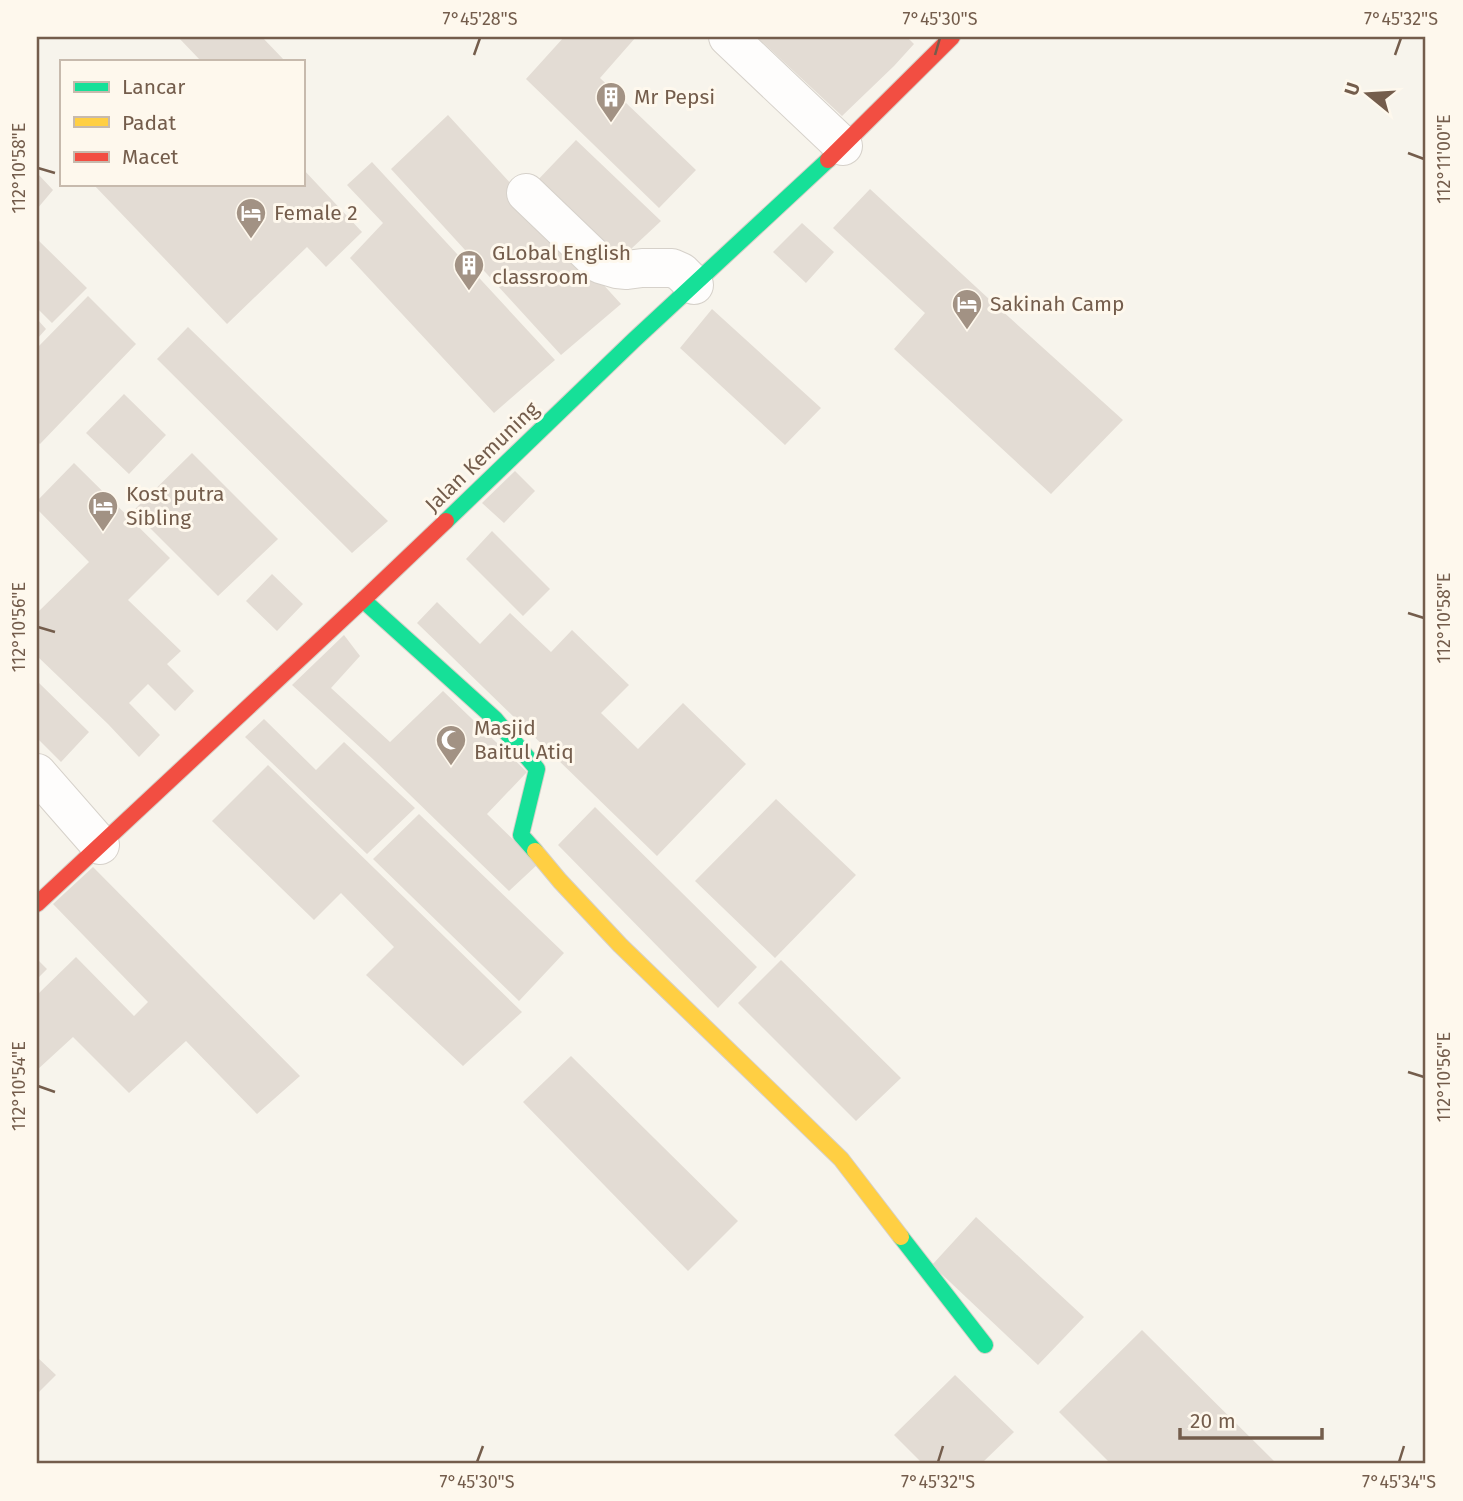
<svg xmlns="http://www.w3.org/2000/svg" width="1463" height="1501" viewBox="0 0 1463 1501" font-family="'Fira Sans',sans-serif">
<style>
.building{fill:#e3dcd4}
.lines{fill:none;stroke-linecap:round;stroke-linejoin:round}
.street-casing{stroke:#d6d1ca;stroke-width:40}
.fast-casing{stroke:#d6d0c8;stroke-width:18}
.slow-casing{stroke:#d6d0c8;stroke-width:18}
.jam-casing{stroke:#d6d0c8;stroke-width:18}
.street{stroke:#fefdfc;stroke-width:38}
.fast{stroke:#16e098;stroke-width:16}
.slow{stroke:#ffcf43;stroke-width:16}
.jam{stroke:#f24e42;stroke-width:16}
.ticks{fill:none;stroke:#745d4c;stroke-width:2.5}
.labels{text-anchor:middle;stroke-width:6;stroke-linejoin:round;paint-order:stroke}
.poi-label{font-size:21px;fill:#745d4c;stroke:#fef8ed;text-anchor:start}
.street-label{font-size:21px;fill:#745d4c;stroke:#fef8ed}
.neatline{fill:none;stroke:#745d4c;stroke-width:2.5}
.ticks-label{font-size:18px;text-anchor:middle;fill:#745d4c}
</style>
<rect width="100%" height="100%" fill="#f7f4ec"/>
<path class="building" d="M 178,37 L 262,37 L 285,61 L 198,61 L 200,60 Z
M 564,37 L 636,37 L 600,78 L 696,170 L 659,208 L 526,79 Z
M 757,37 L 907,37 L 914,44 L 894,66 L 842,116 Z
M 448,115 L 621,304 L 561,355 L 391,169 Z
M 576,140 L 661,221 L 616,263 L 534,184 Z
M 372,162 L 555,360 L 494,413 L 350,258 L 383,223 L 347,185 Z
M 303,169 L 362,232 L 326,267 L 307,247 L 227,324 L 93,184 L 303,184 Z
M 37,173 L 53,190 L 37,209 Z
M 870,189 L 989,299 L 1123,420 L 1051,494 L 894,349 L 925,313 L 833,228 Z
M 802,223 L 834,252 L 806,283 L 773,252 Z
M 37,239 L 87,288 L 52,323 L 37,308 Z
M 88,296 L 136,344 L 40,444 L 37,441 L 37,348 Z
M 712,309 L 821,408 L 785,445 L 680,348 Z
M 37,319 L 46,329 L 37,339 Z
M 188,327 L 388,521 L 352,553 L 157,359 Z
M 124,394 L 166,435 L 129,474 L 86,433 Z
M 192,453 L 278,539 L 218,596 L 133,511 Z
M 74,463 L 170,558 L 128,600 L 181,651 L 167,664 L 194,691 L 175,711 L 148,684 L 129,703 L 160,735 L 139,757 L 108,724 L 37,656 L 37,613 L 89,562 L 37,509 L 37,501 Z
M 515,471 L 535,491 L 504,523 L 482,503 Z
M 492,531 L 550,589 L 523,616 L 466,559 Z
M 272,574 L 303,604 L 277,631 L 246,601 Z
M 437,602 L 480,644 L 510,613 L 551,652 L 572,630 L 629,685 L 601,713 L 638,749 L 683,703 L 746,764 L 657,856 L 417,623 Z
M 344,635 L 360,656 L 331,688 L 390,742 L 443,691 L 527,772 L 487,814 L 538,864 L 509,891 L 375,761 L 292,685 Z
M 37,681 L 89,732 L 61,762 L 37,738 Z
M 264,719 L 316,770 L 344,742 L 415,808 L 367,854 L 245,737 Z
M 268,765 L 522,1012 L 463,1066 L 366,975 L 394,947 L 341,893 L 314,920 L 212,821 Z
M 776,799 L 856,875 L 775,958 L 695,881 Z
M 595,807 L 757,967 L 718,1008 L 558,845 Z
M 419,814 L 564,953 L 519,1001 L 373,859 Z
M 93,867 L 300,1076 L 257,1114 L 186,1041 L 129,1093 L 73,1037 L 37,1070 L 37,995 L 76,957 L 134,1016 L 148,1002 L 53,904 Z
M 37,959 L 47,969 L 37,979 Z
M 781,960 L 901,1078 L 856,1121 L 738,1003 Z
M 571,1056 L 738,1221 L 688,1271 L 523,1102 Z
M 976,1217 L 1084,1317 L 1038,1365 L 932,1265 Z
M 1142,1330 L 1277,1464 L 1111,1464 L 1059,1412 Z
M 37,1357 L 56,1375 L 37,1394 Z
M 955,1375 L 1014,1432 L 981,1464 L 923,1464 L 894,1435 Z"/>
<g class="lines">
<g class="street-casing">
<path id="street" d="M 728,37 L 843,146
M 526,193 L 600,264 L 617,269 L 627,270 L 642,268 L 672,268 L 681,272 L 694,285
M 37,773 L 100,845"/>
</g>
<g class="fast-casing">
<path id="fast" d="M 446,521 L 634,340 L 828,160
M 363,600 L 495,719 L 537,769 L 521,835 L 535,851
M 901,1237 L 985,1345"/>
</g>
<g class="slow-casing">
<path id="slow" d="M 535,851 L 560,881 L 620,945 L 841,1159 L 901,1237"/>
</g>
<g class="jam-casing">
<path id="jam" d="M 828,160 L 952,37
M 37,904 L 363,600 L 446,521"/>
</g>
<use href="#street" class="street"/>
<use href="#fast" class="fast"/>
<use href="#slow" class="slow"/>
<use href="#jam" class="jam"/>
</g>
<path class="ticks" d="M 474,55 L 480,38M 935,55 L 940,38M 1395,55 L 1401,38M 1408,153 L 1424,159M 38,168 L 55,173M 1408,613 L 1424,618M 38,627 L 55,632M 1408,1072 L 1424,1077M 38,1086 L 55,1092M 477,1462 L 483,1446M 938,1462 L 943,1446M 1399,1462 L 1404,1446"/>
<defs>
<g id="building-pin" transform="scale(1.575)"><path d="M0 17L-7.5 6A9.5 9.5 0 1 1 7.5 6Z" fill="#a29284" stroke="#fef8ed"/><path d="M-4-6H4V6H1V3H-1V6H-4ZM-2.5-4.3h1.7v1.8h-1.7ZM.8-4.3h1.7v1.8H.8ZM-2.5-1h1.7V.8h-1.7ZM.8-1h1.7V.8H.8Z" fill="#fff"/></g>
<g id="hotel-pin" transform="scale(1.575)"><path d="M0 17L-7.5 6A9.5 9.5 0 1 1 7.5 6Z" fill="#a29284" stroke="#fef8ed"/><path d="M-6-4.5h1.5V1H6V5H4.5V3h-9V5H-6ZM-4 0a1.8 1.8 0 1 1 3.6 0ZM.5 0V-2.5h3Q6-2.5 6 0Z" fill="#fff"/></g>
<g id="mosque-pin" transform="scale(1.575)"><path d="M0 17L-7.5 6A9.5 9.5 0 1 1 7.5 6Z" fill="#a29284" stroke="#fef8ed"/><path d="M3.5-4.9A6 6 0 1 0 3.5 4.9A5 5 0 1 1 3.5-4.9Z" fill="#fff"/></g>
</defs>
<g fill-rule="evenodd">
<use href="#building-pin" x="611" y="97"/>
<use href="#hotel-pin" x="251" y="213"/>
<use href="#building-pin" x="469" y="265"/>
<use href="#hotel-pin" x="967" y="304"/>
<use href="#hotel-pin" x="103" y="506"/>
<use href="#mosque-pin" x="451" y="740"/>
</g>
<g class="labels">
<g class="poi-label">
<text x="634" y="104">Mr Pepsi</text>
<text x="274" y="220">Female 2</text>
<text x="492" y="260">GLobal English<tspan x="492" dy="24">classroom</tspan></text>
<text x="990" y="311">Sakinah Camp</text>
<text x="126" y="501">Kost putra<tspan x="126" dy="24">Sibling</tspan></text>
<text x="474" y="735">Masjid<tspan x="474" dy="24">Baitul Atiq</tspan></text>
</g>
<g class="street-label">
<text transform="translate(482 457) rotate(-44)" y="7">Jalan Kemuning</text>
</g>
</g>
<rect width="1463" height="1501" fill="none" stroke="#fef8ed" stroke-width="77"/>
<rect x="60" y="60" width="245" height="126" fill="#fef8ed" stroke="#c7baad" stroke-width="2"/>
<rect x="74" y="82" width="35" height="10" fill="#16e098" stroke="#c7baad" stroke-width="2"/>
<text x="122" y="94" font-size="21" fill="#745d4c">Lancar</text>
<rect x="74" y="117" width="35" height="10" fill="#ffcf43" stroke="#c7baad" stroke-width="2"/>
<text x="122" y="130" font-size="21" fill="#745d4c">Padat</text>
<rect x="74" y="152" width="35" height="10" fill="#f24e42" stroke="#c7baad" stroke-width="2"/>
<text x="122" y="164" font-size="21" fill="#745d4c">Macet</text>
<g transform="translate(1368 94) rotate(288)" stroke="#fef8ed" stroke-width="5" paint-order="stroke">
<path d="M0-5L12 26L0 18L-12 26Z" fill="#745d4c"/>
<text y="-10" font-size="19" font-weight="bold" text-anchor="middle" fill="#745d4c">U</text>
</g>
<path d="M1180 1428v10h142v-10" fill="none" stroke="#745d4c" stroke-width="3.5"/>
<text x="1190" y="1428" font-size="21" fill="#745d4c" stroke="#fef8ed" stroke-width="5" paint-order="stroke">20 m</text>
<rect x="38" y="38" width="1386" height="1424" class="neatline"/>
<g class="ticks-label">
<text x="480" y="25">7°45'28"S</text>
<text x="940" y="25">7°45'30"S</text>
<text x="1401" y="25">7°45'32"S</text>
<text transform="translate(1444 159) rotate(-90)" y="6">112°11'00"E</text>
<text transform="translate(19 168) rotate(-90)" y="6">112°10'58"E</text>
<text transform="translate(1444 618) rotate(-90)" y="6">112°10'58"E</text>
<text transform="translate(19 627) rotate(-90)" y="6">112°10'56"E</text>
<text transform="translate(1444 1077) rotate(-90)" y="6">112°10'56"E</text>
<text transform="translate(19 1086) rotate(-90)" y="6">112°10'54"E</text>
<text x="477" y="1488">7°45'30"S</text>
<text x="938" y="1488">7°45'32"S</text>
<text x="1399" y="1488">7°45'34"S</text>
</g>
</svg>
